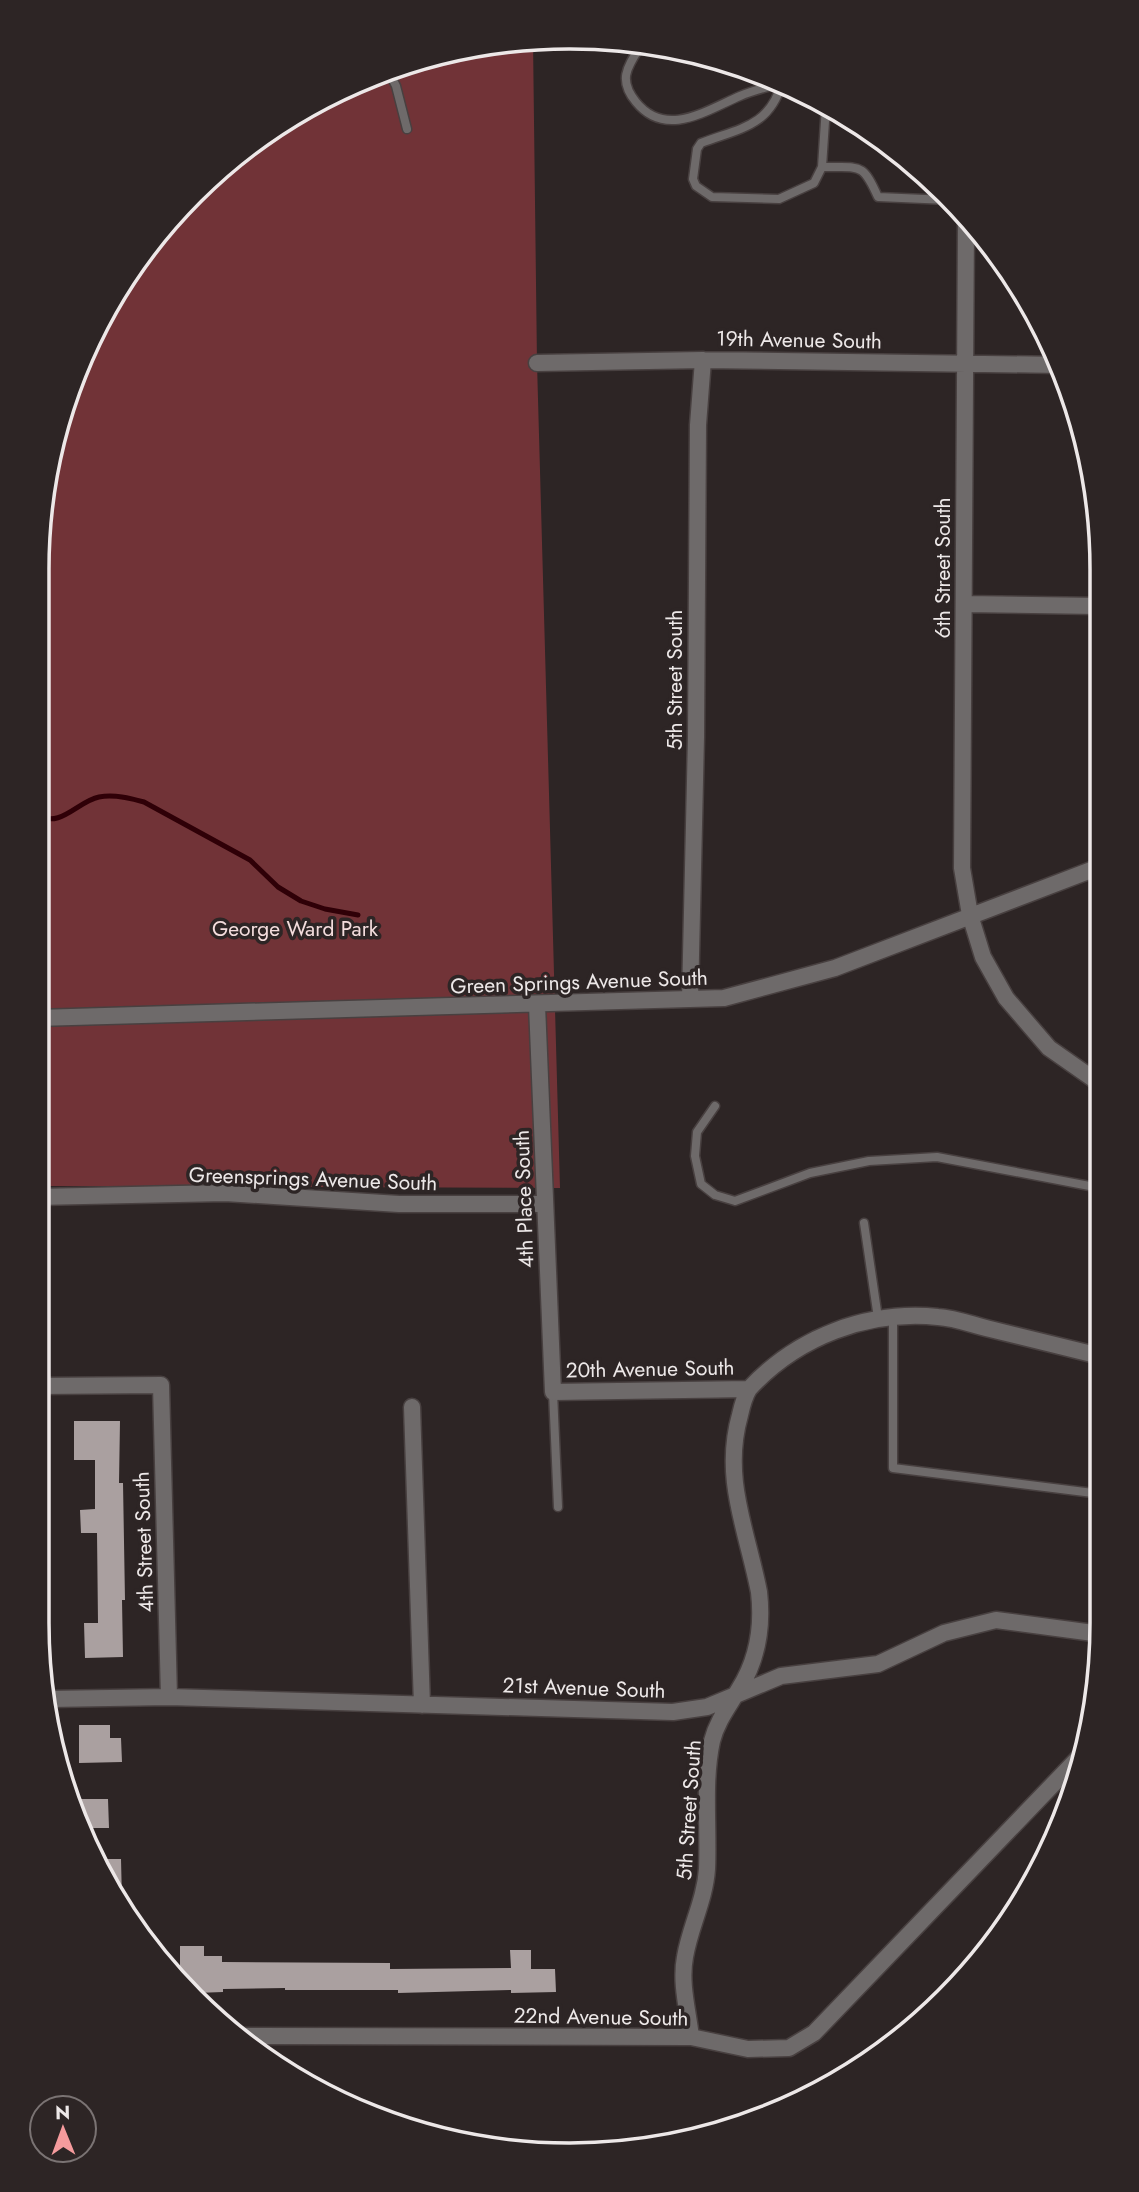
<svg xmlns="http://www.w3.org/2000/svg" width="1139" height="2192" viewBox="0 0 1139 2192" font-family="Jost,sans-serif">
<style>
.green{fill:#713337}
.lines{fill:none;stroke-linecap:round;stroke-linejoin:round}
.stream{stroke:#2f0007;stroke-width:5}
.building{fill:#aaa0a0}
.service-casing{stroke:#484040;stroke-width:11}
.minor-casing{stroke:#484040;stroke-width:19}
.service{stroke:#6e6a6a;stroke-width:8}
.minor{stroke:#6e6a6a;stroke-width:16}
.labels{text-anchor:middle;stroke-width:7;stroke-linejoin:round;paint-order:stroke}
.street-label{font-size:21px;fill:#ede8e8;stroke:#2d2525}
.park-label{font-size:21px;fill:#f4dddd;stroke:#2d2525}
.rim{fill:none;stroke:#ede8e8;stroke-width:3.5}
</style>
<rect width="100%" height="100%" fill="#2d2525"/>
<path class="green" d="M 533,40 L 537,363 L 560,1188 L 37,1186 L 38,535 L 55,432 L 92,334 L 147,245 L 219,169 L 303,108 L 399,65 L 500,41 Z"/>
<g class="lines">
<path class="stream" d="M 38,815 C 60,829 78,801 99,797 C 114,794 130,798 144,802 L 250,860 L 278,887 L 301,901 L 325,909 L 358,915"/>
</g>
<path class="building" d="M 74,1421 L 120,1421 L 119,1483 L 123,1483 L 125,1600 L 122,1600 L 123,1657 L 85,1658 L 84,1623 L 98,1623 L 97,1533 L 81,1533 L 80,1510 L 95,1509 L 95,1460 L 74,1460 Z
M 79,1725 L 110,1725 L 110,1738 L 121,1738 L 122,1762 L 79,1763 Z
M 78,1799 L 108,1799 L 109,1828 L 83,1828 L 78,1819 Z
M 100,1859 L 121,1859 L 122,1900 L 104,1866 Z
M 180,1946 L 204,1946 L 204,1956 L 222,1956 L 222,1962 L 390,1963 L 390,1969 L 511,1968 L 510,1950 L 531,1950 L 531,1969 L 555,1969 L 556,1992 L 511,1993 L 511,1990 L 398,1993 L 398,1990 L 285,1990 L 285,1988 L 223,1989 L 223,1992 L 196,1993 L 167,1966 L 180,1966 Z"/>
<g class="lines">
<g class="service-casing">
<path id="service" d="M 642,44 C 628,66 617,79 636,102 C 666,139 707,110 740,96 C 754,90 768,87 782,83
M 388,70 L 396,86 L 407,129
M 782,83 C 769,127 740,128 701,143 L 697,149 L 693,179 L 696,186 L 712,197 L 779,199 L 814,183 L 822,167 C 860,168 862,161 878,197 L 948,200
M 822,167 L 826,106
M 715,1106 L 697,1132 L 695,1156 L 701,1184 L 715,1195 L 735,1201 L 810,1173 L 869,1161 L 937,1157 L 1100,1188
M 864,1223 L 878,1318
M 893,1317 L 893,1468 L 1101,1494
M 553,1392 L 558,1507"/>
</g>
<g class="minor-casing">
<path id="minor" d="M 966,221 L 962,868 L 970,915 L 983,957 L 1006,998 L 1049,1048 L 1099,1083
M 537,363 L 703,360 L 1061,365
M 964,604 L 1098,606
M 690,999 L 696,737 L 698,425 L 703,360
M 537,1005 L 553,1392 L 749,1389 C 797,1337 867,1310 938,1317 C 955,1318 973,1325 990,1329 C 1027,1338 1064,1347 1100,1356
M 37,1018 L 724,998 L 835,968 L 1099,867
M 37,1197 L 225,1193 L 399,1204 L 545,1204
M 37,1386 L 161,1385 L 169,1697
M 412,1407 L 422,1705
M 49,1699 L 169,1697 L 673,1712 L 707,1707 L 781,1676 L 878,1664 L 944,1633 L 996,1620 L 1101,1634
M 243,2036 L 691,2037 L 748,2049 L 789,2048 L 814,2033 L 1086,1750
M 691,2037 C 688,2011 680,1983 685,1957 C 690,1927 705,1900 707,1869 C 709,1827 703,1782 712,1741 C 717,1721 729,1706 739,1689 C 758,1659 763,1627 759,1592 C 747,1530 722,1478 740,1415 C 742,1406 744,1397 749,1389"/>
</g>
<use href="#service" class="service"/>
<use href="#minor" class="minor"/>
</g>
<g class="labels">
<g class="street-label">
<text transform="translate(799 340) rotate(1)" y="7">19th Avenue South</text>
<text transform="translate(943 568) rotate(-90)" y="7">6th Street South</text>
<text transform="translate(675 680) rotate(-90)" y="7">5th Street South</text>
<text transform="translate(579 982) rotate(-2)" y="7">Green Springs Avenue South</text>
<text transform="translate(313 1179) rotate(2)" y="7">Greensprings Avenue South</text>
<text transform="translate(524 1199) rotate(-92)" y="7">4th Place South</text>
<text transform="translate(650 1369) rotate(-1)" y="7">20th Avenue South</text>
<text transform="translate(144 1542) rotate(-92)" y="7">4th Street South</text>
<text transform="translate(584 1688) rotate(2)" y="7">21st Avenue South</text>
<text transform="translate(689 1810) rotate(-86)" y="7">5th Street South</text>
<text transform="translate(601 2017) rotate(1)" y="7">22nd Avenue South</text>
</g>
<g class="park-label">
<text x="295" y="936">George Ward Park</text>
</g>
</g>
<path d="M0 0H1139V2192H0ZM569 49H570A520 520 0 0 1 1090 569V1623A520 520 0 0 1 570 2143H569A520 520 0 0 1 49 1623V569A520 520 0 0 1 569 49Z" fill="#2d2525" fill-rule="evenodd"/>
<path class="rim" d="M569 49H570A520 520 0 0 1 1090 569V1623A520 520 0 0 1 570 2143H569A520 520 0 0 1 49 1623V569A520 520 0 0 1 569 49Z"/>
<g transform="translate(63 2129) rotate(359)"><circle r="33" fill="#2d2525" stroke="#7a7373" stroke-width="2"/>
<path d="M0-5L12 26L0 18L-12 26Z" fill="#f59b9d"/>
<text y="-10" font-size="19" font-weight="bold" text-anchor="middle" fill="#ede8e8">N</text>
</g>
</svg>
